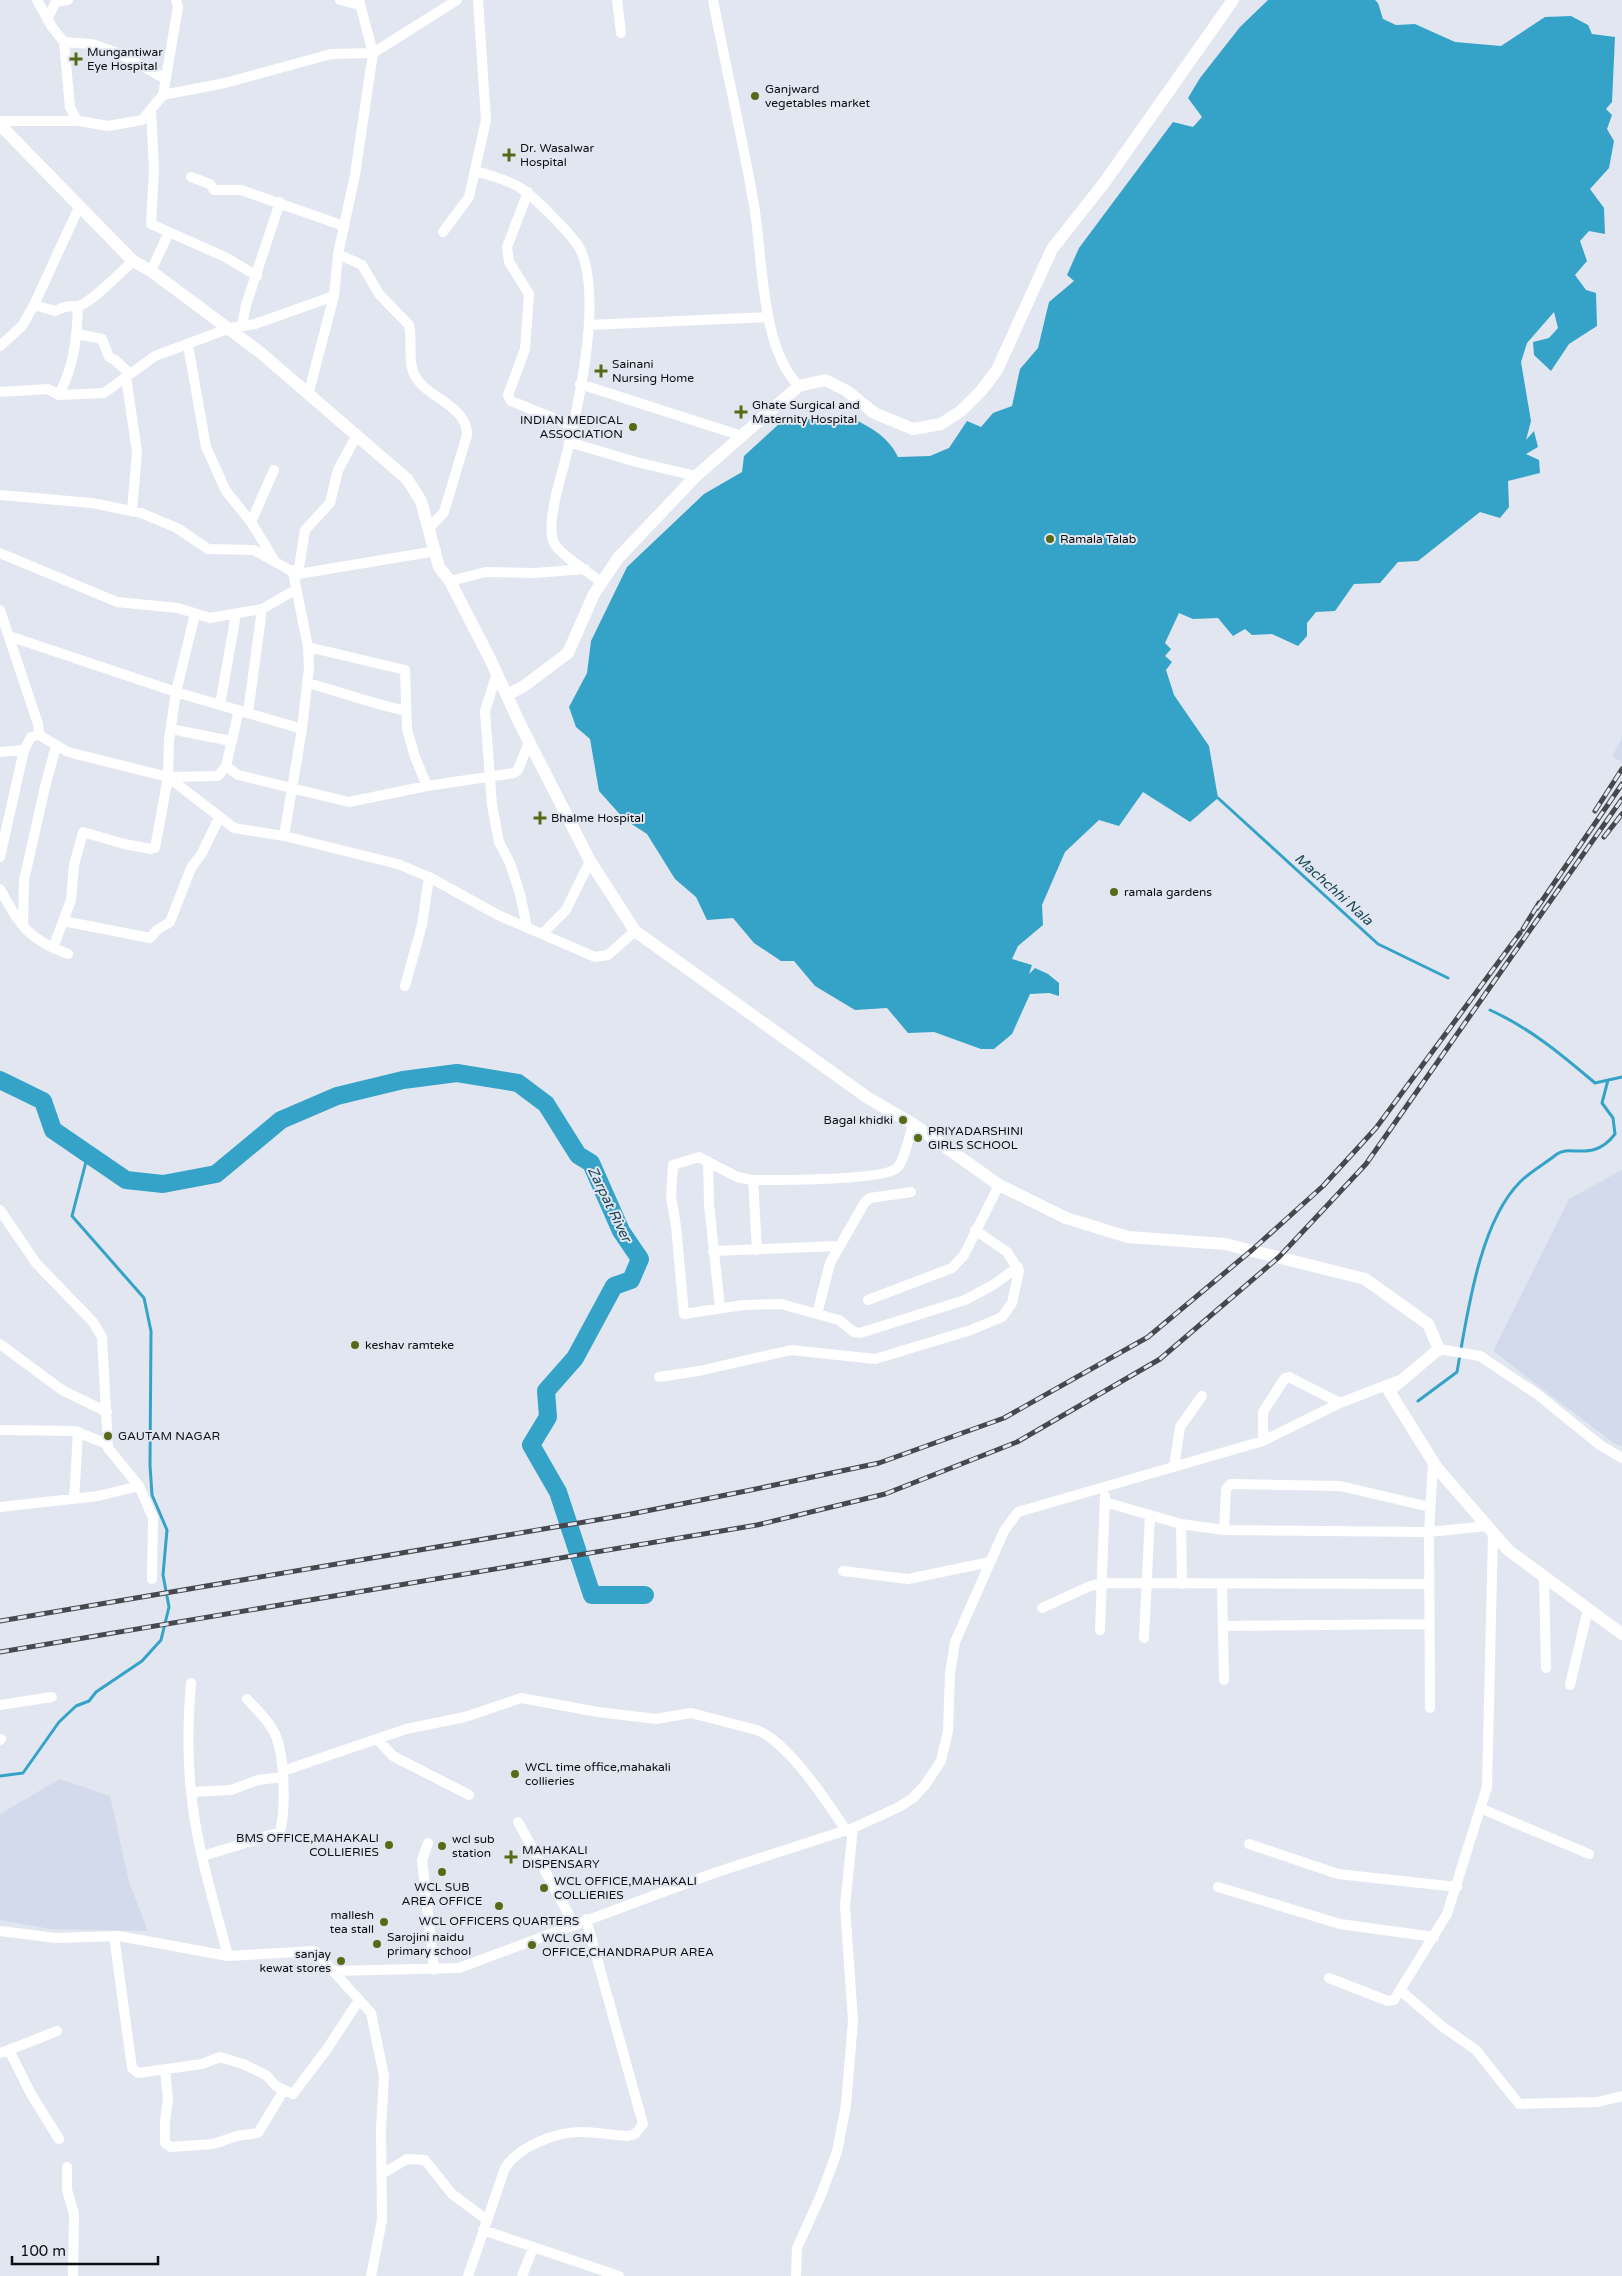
<svg xmlns="http://www.w3.org/2000/svg" width="1622" height="2276" viewBox="0 0 1622 2276" font-family="'Varela Round',sans-serif">
<style>
.built{fill:#d2daeb}
.water{fill:#35a3c8}
.lines{fill:none;stroke-linecap:round;stroke-linejoin:round}
.stream{stroke:#35a3c8;stroke-width:3}
.river{stroke:#35a3c8;stroke-width:18}
.minor{stroke:#fff;stroke-width:10}
.tertiary{stroke:#fff;stroke-width:12}
.rail-casing{stroke:#46484d;stroke-width:5}
.rail{stroke:#e1e6f0;stroke-width:3;stroke-dasharray:9;stroke-linecap:butt}
.poi-dot{fill:#576a17;stroke:#e1e6f0;stroke-width:2}
.labels{text-anchor:middle;stroke-width:4;stroke-linejoin:round;paint-order:stroke}
.poi-label{font-size:12px;fill:#0d0e12;stroke:#e1e6f0;text-anchor:start}
.water-label{font-size:14px;font-style:italic;fill:#1a4858;stroke:#e1e6f0}
</style>
<rect width="100%" height="100%" fill="#e1e6f0"/>
<path class="built" d="M 1622,737 L 1622,762 L 1612,757 Z
M 1622,1170 L 1622,1446 L 1615,1444 L 1493,1351 L 1569,1199 Z
M 60,1779 L 110,1796 L 129,1882 L 148,1931 L 51,1929 L 0,1920 L 0,1814 Z"/>
<path class="water" d="M 1268,0 L 1375,0 L 1378,3 L 1383,19 L 1396,25 L 1415,24 L 1455,42 L 1501,46 L 1545,17 L 1571,16 L 1588,25 L 1592,34 L 1615,37 L 1612,102 L 1606,109 L 1612,115 L 1607,129 L 1614,141 L 1609,168 L 1590,189 L 1604,208 L 1605,234 L 1589,231 L 1580,241 L 1587,261 L 1575,275 L 1586,290 L 1596,293 L 1597,326 L 1569,344 L 1551,371 L 1534,355 L 1533,342 L 1549,338 L 1558,328 L 1554,312 L 1527,343 L 1521,362 L 1531,421 L 1526,440 L 1534,431 L 1538,447 L 1526,454 L 1539,460 L 1540,473 L 1508,481 L 1509,507 L 1500,518 L 1480,512 L 1418,561 L 1398,562 L 1380,583 L 1354,584 L 1335,611 L 1316,612 L 1307,623 L 1307,636 L 1298,646 L 1272,634 L 1252,635 L 1245,629 L 1233,636 L 1218,618 L 1193,619 L 1179,613 L 1165,643 L 1171,649 L 1165,656 L 1172,662 L 1166,670 L 1174,695 L 1209,746 L 1218,798 L 1190,822 L 1143,792 L 1119,826 L 1099,820 L 1065,852 L 1042,905 L 1043,925 L 1018,946 L 1012,959 L 1032,965 L 1029,974 L 1035,968 L 1048,974 L 1059,983 L 1059,996 L 1049,993 L 1030,994 L 1012,1034 L 994,1049 L 981,1049 L 934,1032 L 908,1033 L 887,1008 L 855,1010 L 815,986 L 794,961 L 781,961 L 754,943 L 733,918 L 707,920 L 696,897 L 675,879 L 647,834 L 624,819 L 599,791 L 590,739 L 576,727 L 569,707 L 587,673 L 591,641 L 627,567 L 704,494 L 742,472 L 744,456 L 779,424 L 798,417 L 824,422 L 843,414 C 865,424 888,435 898,457 L 930,456 L 949,448 L 967,421 L 981,427 L 993,413 L 1012,406 L 1020,369 L 1038,348 L 1049,302 L 1074,281 L 1067,275 L 1079,248 L 1173,122 L 1193,127 L 1202,117 L 1188,98 L 1200,78 L 1240,27 Z"/>
<g class="lines">
<path class="stream" d="M 1218,798 L 1378,944 L 1448,978
M 1490,1010 C 1530,1028 1562,1055 1595,1083 L 1622,1077
M 1418,1401 L 1457,1372 C 1467,1316 1479,1223 1520,1182 C 1531,1171 1546,1163 1557,1154 C 1570,1144 1593,1163 1615,1134 L 1613,1118 L 1602,1103 L 1608,1080
M 0,1776 L 23,1773 L 59,1722 L 76,1706 L 89,1701 L 96,1692 L 142,1661 L 161,1640 L 169,1607 L 163,1575 L 167,1530 L 152,1495 L 150,1465 L 151,1331 L 144,1298 L 72,1216 L 88,1154"/>
<path class="river" d="M 0,1080 L 43,1101 L 53,1130 L 126,1180 L 163,1184 L 216,1174 L 281,1120 L 337,1096 L 403,1080 L 457,1073 L 518,1083 L 546,1104 L 578,1155 L 591,1163 L 621,1231 L 640,1259 L 631,1280 L 614,1286 L 575,1358 L 546,1391 L 548,1417 L 531,1445 L 558,1492 L 592,1595 L 645,1595"/>
<path class="minor" d="M 37,0 L 52,27 L 64,42 L 70,107 L 77,121
M 340,0 L 360,5
M 617,0 L 621,33
M 713,0 C 726,68 742,136 754,205 C 763,257 760,347 799,386
M 47,19 L 56,2 L 68,0
M 64,42 L 92,44 L 118,53 L 166,79
M 163,95 L 225,83 L 331,54 L 373,53 L 457,0
M 151,110 L 154,169 L 151,224 L 225,257 L 257,276
M 0,121 L 79,121 L 108,126 L 142,120 L 163,95 L 178,7 L 176,0
M 475,171 C 516,182 523,186 552,216 C 562,227 575,238 581,251 C 603,301 577,412 564,465 C 559,483 546,525 554,543 C 559,554 590,573 601,582
M 191,177 L 210,184 L 214,190 L 241,190 L 344,226
M 528,192 L 507,247 L 509,262 L 529,294 L 525,349 L 508,395 L 511,401 L 573,426
M 443,232 L 469,197 L 486,120 L 478,0
M 338,254 L 362,265 L 379,294 L 409,325 C 413,341 407,361 415,376 C 427,398 468,406 467,435 L 444,512 L 430,527
M 151,271 L 169,232
M 34,305 L 55,311 C 68,305 66,307 78,306 C 90,304 123,270 133,261
M 242,325 L 246,305 L 280,202
M 589,325 L 768,317
M 77,334 L 102,339 L 109,357 L 115,360 L 130,374
M 188,345 L 206,447 L 226,491 L 251,522 L 273,558
M 0,346 L 22,326 L 34,305 L 79,207
M 126,377 L 137,452 L 132,511
M 580,384 L 742,436
M 0,392 L 48,389 L 59,395 L 104,393 L 155,356 L 230,328 L 255,324 L 334,296
M 59,395 C 74,365 77,339 78,306
M 308,395 L 334,296 L 338,254 L 355,175 L 373,53 L 359,0
M 569,442 L 636,462 L 696,476
M 0,495 L 92,503 L 141,513 L 177,528 L 208,549 L 254,550 L 293,572 L 308,647 L 309,668 L 302,729 L 284,836 L 234,828 L 168,777
M 251,522 L 274,470
M 0,553 L 117,602 L 178,608 L 210,618 L 262,609 L 295,590
M 295,570 L 298,574 L 436,551
M 298,574 L 305,530 L 330,503 L 338,470 L 357,435
M 450,581 L 486,572 L 535,573 L 585,569
M 0,610 L 38,724 L 39,735 L 68,752 L 168,777 L 218,776 L 226,766 L 238,775 L 349,802 L 427,786 L 514,773 L 518,770 L 529,742
M 9,636 L 176,692 L 302,729
M 308,647 L 405,670 L 407,729 L 415,757 L 427,786
M 497,673 L 485,711 L 492,805 L 499,842 L 510,863 L 520,894 L 527,927
M 308,683 C 341,692 372,704 406,711
M 220,705 L 236,614
M 248,713 L 262,609
M 171,729 L 231,741
M 0,752 L 24,750 L 31,737 L 39,735
M 226,766 L 239,710
M 284,836 L 398,864 L 429,877 L 498,915 L 595,957 L 608,955 L 635,931
M 0,857 L 24,750
M 0,889 C 19,925 29,940 68,954
M 63,921 L 150,938 L 157,930 L 170,922 L 191,868 L 202,853 L 219,818
M 23,926 L 24,880 L 45,787 L 56,746
M 542,934 L 566,910 L 590,861
M 53,948 L 71,900 L 74,865 L 83,832 L 124,844 L 151,849 L 155,848 L 168,777 L 169,740 L 176,692 L 195,614
M 405,986 L 422,925 L 429,877
M 913,1124 C 910,1135 904,1161 897,1168 C 882,1181 775,1180 751,1180 L 737,1177 L 699,1157 L 673,1165 L 671,1196 L 676,1226 L 684,1314 L 743,1305 L 781,1304 L 839,1320 L 854,1332 L 860,1333 L 965,1300 L 993,1285 L 1018,1267
M 708,1161 L 709,1204 L 720,1308
M 753,1180 L 757,1250
M 0,1210 L 36,1263 L 93,1322 L 102,1337 L 108,1448 L 139,1486 L 153,1518 L 152,1579
M 713,1251 L 838,1246
M 868,1300 L 952,1268 L 964,1255 L 999,1185
M 817,1314 L 830,1263 L 865,1202 L 870,1198 L 911,1192
M 0,1344 L 62,1390 L 107,1412
M 1439,1349 L 1480,1356 L 1537,1394 L 1600,1445 L 1622,1458
M 659,1377 L 699,1371 L 791,1350 L 875,1359 L 971,1330 L 1002,1317 L 1012,1303 L 1019,1271 L 1007,1252 L 975,1230
M 0,1430 L 75,1431 L 107,1444
M 1263,1441 L 1263,1412 L 1285,1378 L 1289,1377 L 1340,1403
M 1174,1467 L 1180,1427 L 1202,1396
M 74,1499 L 78,1433
M 1105,1502 L 1181,1524 L 1224,1530 L 1429,1532 L 1487,1526
M 0,1507 L 98,1496 L 139,1486
M 1181,1524 L 1182,1584
M 1224,1530 L 1226,1489 L 1231,1484 L 1340,1486 L 1430,1507
M 843,1571 L 908,1579 L 990,1562
M 1544,1577 L 1546,1668
M 1222,1584 L 1224,1680
M 1042,1608 L 1090,1586 L 1102,1583 L 1429,1584
M 1223,1626 L 1429,1624
M 1100,1630 L 1105,1496
M 1144,1638 L 1150,1515
M 191,1683 C 188,1719 187,1754 191,1791 C 196,1846 214,1902 228,1956
M 1570,1685 L 1588,1609
M 0,1705 L 52,1697
M 1430,1708 L 1429,1532 L 1433,1463
M 377,1739 L 393,1756 L 469,1795
M 0,1740 L 1,1739
M 283,1771 L 406,1729 L 465,1717 L 521,1698 L 598,1712 L 656,1719 L 691,1713 L 757,1730 C 790,1744 826,1801 846,1830
M 191,1792 L 231,1790 L 258,1780 L 283,1777
M 1482,1809 L 1589,1854
M 518,1822 L 574,1924
M 428,1843 L 422,1860 L 434,1970
M 1249,1844 L 1338,1874 L 1457,1887
M 203,1856 L 280,1832 C 286,1808 285,1753 274,1732 C 268,1720 256,1709 247,1699
M 1218,1887 L 1340,1924 L 1434,1937
M 0,1931 L 56,1938 L 119,1936 L 228,1956 L 315,1951 L 371,2013 L 384,2076 L 381,2129 L 382,2220 L 371,2276
M 114,1936 L 132,2068 L 138,2073 L 202,2064 L 220,2057 L 243,2064 L 266,2075 L 276,2086 L 293,2094 L 327,2049 L 359,2000
M 333,1971 L 459,1968 L 717,1872 L 853,1828 L 899,1807 L 913,1798 L 925,1785 L 941,1761 L 948,1731 L 950,1674 L 955,1642 L 1004,1531 L 1018,1512 L 1263,1441 L 1340,1403 L 1397,1381
M 1329,1978 L 1388,2001 L 1394,2000 L 1447,1914 L 1487,1787 L 1493,1533
M 1401,1991 L 1443,2027 L 1476,2050 L 1519,2104 L 1598,2102 L 1622,2096
M 9,2050 L 57,2031
M 0,2053 L 9,2050 L 31,2094 L 59,2139
M 165,2069 L 168,2099 L 165,2121 L 165,2143 L 171,2147 L 213,2144 L 237,2136 L 258,2133 L 284,2090
M 67,2167 L 67,2190 L 74,2214 L 73,2276
M 382,2174 L 407,2159 L 425,2160 L 452,2194 L 487,2220
M 483,2230 L 619,2276
M 468,2276 L 505,2168 C 519,2146 556,2132 581,2132 C 596,2132 612,2135 628,2136 L 635,2134 L 643,2124 L 586,1919
M 522,2276 L 533,2248
M 796,2276 L 797,2248 L 821,2195 L 837,2152 L 846,2105 L 853,2021 L 845,1906 L 853,1828"/>
<path class="tertiary" d="M 0,125 L 133,261 L 151,271 L 261,353 L 407,479 L 421,501 L 439,567 L 450,581 L 490,659 L 519,722 L 590,861 L 635,931 L 868,1098 L 913,1124 L 999,1185 L 1066,1218 L 1128,1237 L 1225,1244 L 1365,1279 L 1428,1324 L 1439,1349 L 1389,1391 L 1437,1468 L 1508,1550 L 1622,1634
M 507,695 L 524,686 L 568,653 L 594,594 L 618,558 L 696,476 L 799,386 L 825,380 L 847,391 L 874,413 L 913,429 L 941,424 L 961,411 L 981,391 L 997,370 L 1052,249 L 1104,183 L 1233,0"/>
<g class="rail-casing">
<path id="rail" d="M 1595,811 L 1622,769
M 1604,837 L 1622,814
M 1537,908 L 1622,784
M 1523,929 L 1539,903
M 0,1621 L 626,1515 L 751,1490 L 879,1463 L 1004,1418 L 1148,1337 L 1252,1250 L 1323,1186 L 1376,1128 L 1520,933
M 0,1652 L 757,1525 L 885,1494 L 1017,1442 L 1160,1359 L 1279,1257 L 1366,1164 L 1622,799"/>
</g>
<use href="#rail" class="rail"/>
</g>
<g class="poi-dot">
<path d="M73.5 51.5h5v5h5v5h-5v5h-5v-5h-5v-5h5z"/>
<circle cx="755" cy="96" r="5"/>
<path d="M506.5 147.5h5v5h5v5h-5v5h-5v-5h-5v-5h5z"/>
<path d="M598.5 363.5h5v5h5v5h-5v5h-5v-5h-5v-5h5z"/>
<path d="M738.5 404.5h5v5h5v5h-5v5h-5v-5h-5v-5h5z"/>
<circle cx="633" cy="427" r="5"/>
<circle cx="1050" cy="539" r="5"/>
<path d="M537.5 810.5h5v5h5v5h-5v5h-5v-5h-5v-5h5z"/>
<circle cx="1114" cy="892" r="5"/>
<circle cx="903" cy="1120" r="5"/>
<circle cx="918" cy="1138" r="5"/>
<circle cx="355" cy="1345" r="5"/>
<circle cx="108" cy="1436" r="5"/>
<circle cx="515" cy="1774" r="5"/>
<circle cx="389" cy="1845" r="5"/>
<circle cx="442" cy="1846" r="5"/>
<path d="M508.5 1849.5h5v5h5v5h-5v5h-5v-5h-5v-5h5z"/>
<circle cx="442" cy="1872" r="5"/>
<circle cx="544" cy="1888" r="5"/>
<circle cx="499" cy="1906" r="5"/>
<circle cx="384" cy="1922" r="5"/>
<circle cx="377" cy="1944" r="5"/>
<circle cx="532" cy="1945" r="5"/>
<circle cx="341" cy="1961" r="5"/>
</g>
<g class="labels">
<g class="poi-label">
<text x="87" y="56">Mungantiwar<tspan x="87" dy="14">Eye Hospital</tspan></text>
<text x="765" y="93">Ganjward<tspan x="765" dy="14">vegetables market</tspan></text>
<text x="520" y="152">Dr. Wasalwar<tspan x="520" dy="14">Hospital</tspan></text>
<text x="612" y="368">Sainani<tspan x="612" dy="14">Nursing Home</tspan></text>
<text x="752" y="409">Ghate Surgical and<tspan x="752" dy="14">Maternity Hospital</tspan></text>
<text x="623" y="424" text-anchor="end">INDIAN MEDICAL<tspan x="623" dy="14">ASSOCIATION</tspan></text>
<text x="1060" y="543">Ramala Talab</text>
<text x="551" y="822">Bhalme Hospital</text>
<text x="1124" y="896">ramala gardens</text>
<text x="893" y="1124" text-anchor="end">Bagal khidki</text>
<text x="928" y="1135">PRIYADARSHINI<tspan x="928" dy="14">GIRLS SCHOOL</tspan></text>
<text x="365" y="1349">keshav ramteke</text>
<text x="118" y="1440">GAUTAM NAGAR</text>
<text x="525" y="1771">WCL time office,mahakali<tspan x="525" dy="14">collieries</tspan></text>
<text x="379" y="1842" text-anchor="end">BMS OFFICE,MAHAKALI<tspan x="379" dy="14">COLLIERIES</tspan></text>
<text x="452" y="1843">wcl sub<tspan x="452" dy="14">station</tspan></text>
<text x="522" y="1854">MAHAKALI<tspan x="522" dy="14">DISPENSARY</tspan></text>
<text x="554" y="1885">WCL OFFICE,MAHAKALI<tspan x="554" dy="14">COLLIERIES</tspan></text>
<text x="442" y="1891" text-anchor="middle">WCL SUB<tspan x="442" dy="14">AREA OFFICE</tspan></text>
<text x="374" y="1919" text-anchor="end">mallesh<tspan x="374" dy="14">tea stall</tspan></text>
<text x="499" y="1925" text-anchor="middle">WCL OFFICERS QUARTERS</text>
<text x="387" y="1941">Sarojini naidu<tspan x="387" dy="14">primary school</tspan></text>
<text x="542" y="1942">WCL GM<tspan x="542" dy="14">OFFICE,CHANDRAPUR AREA</tspan></text>
<text x="331" y="1958" text-anchor="end">sanjay<tspan x="331" dy="14">kewat stores</tspan></text>
</g>
<g class="water-label">
<text transform="translate(1334 889) rotate(42)" y="5">Machchhi Nala</text>
<text transform="translate(610 1204) rotate(64)" y="5">Zarpat River</text>
</g>
</g>
<path d="M12 2256v8h146v-8" fill="none" stroke="#0d0e12" stroke-width="2.5"/>
<text x="20" y="2256" font-size="15" fill="#0d0e12" stroke="#e1e6f0" stroke-width="4" paint-order="stroke">100 m</text>
</svg>
